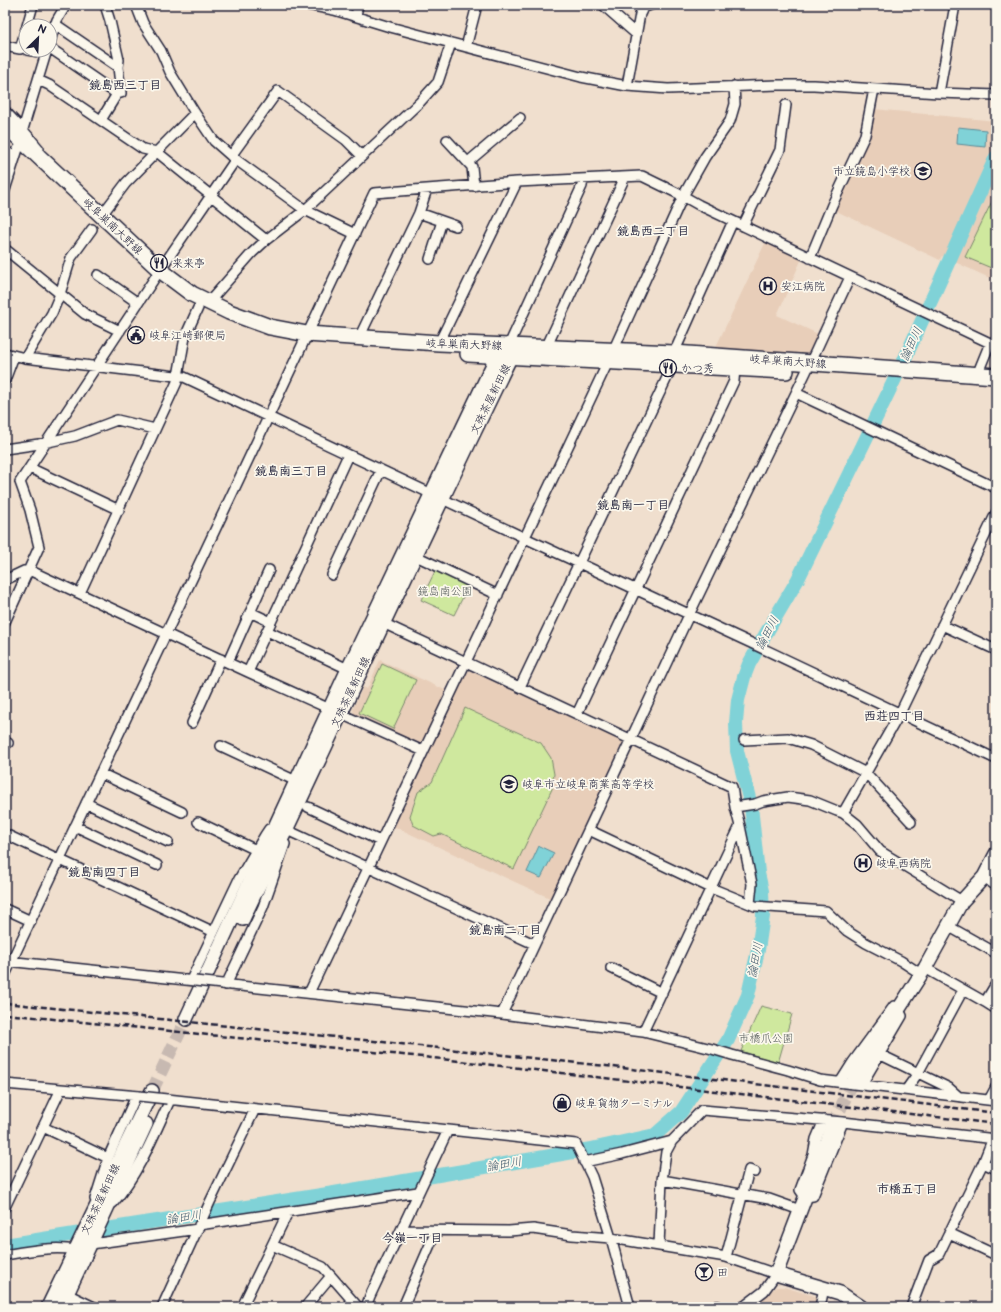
<svg xmlns="http://www.w3.org/2000/svg" width="1001" height="1312" viewBox="0 0 1001 1312" font-family="'Balsamiq Sans','Klee One',sans-serif">
<style>
.built{fill:#e8ceb9}
.green{fill:#cfe89e;stroke:#78856c}
.water{fill:#80d2d7;stroke:#5a8c99}
.lines{fill:none;stroke-linecap:round;stroke-linejoin:round}
.stream{stroke:#5a8c99;stroke-width:2.5}
.river{stroke:#80d2d7;stroke-width:14}
.secondary-tunnel{stroke:#c7b9b1;stroke-width:13;stroke-dasharray:13 6;stroke-linecap:butt}
.street-casing{stroke:#22223b;stroke-width:12}
.secondary-casing{stroke:#22223b;stroke-width:16}
.primary-casing{stroke:#22223b;stroke-width:18}
.street{stroke:#fbf7ec;stroke-width:9}
.secondary{stroke:#fbf7ec;stroke-width:13}
.primary{stroke:#fbf7ec;stroke-width:15}
.rail{stroke:#22223b;stroke-width:2.5;stroke-dasharray:6 3;stroke-linecap:butt}
.street-bridge-casing{stroke:#22223b;stroke-width:12;stroke-linecap:butt}
.street-bridge{stroke:#fbf7ec;stroke-width:9}
.labels{text-anchor:middle;stroke-width:3.5;stroke-linejoin:round;paint-order:stroke}
.poi-label{font-size:11px;fill:#22223b;stroke:#fbf7ec;text-anchor:start}
.street-label{font-size:11px;fill:#22223b;stroke:#fbf7ec}
.park-label{font-size:11px;fill:#4d5454;stroke:#fbf7ec}
.neighbourhood-label{font-size:12px;font-weight:bold;fill:#22223b;stroke:#fbf7ec}
.water-label{font-size:12px;font-style:italic;fill:#3e576a;stroke:#fbf7ec}
</style>
<rect width="100%" height="100%" fill="#f0dfce"/>
<filter id="ink" filterUnits="userSpaceOnUse"><feTurbulence type="fractalNoise" baseFrequency=".025" numOctaves="2"/><feDisplacementMap in="SourceGraphic" scale="8" xChannelSelector="R" yChannelSelector="G"/><feConvolveMatrix kernelMatrix="1 2 1 2 8 2 1 2 1" color-interpolation-filters="sRGB"/></filter>
<g filter="url(#ink)">
<path class="built" d="M 874,109 L 996,121 L 996,281 L 942,256 L 940,260 L 832,209 Z
M 767,239 L 803,256 L 777,315 L 818,334 L 808,356 L 714,351 Z
M 380,660 L 447,691 L 421,745 L 418,746 L 354,716 L 353,709 L 363,687 L 367,689 Z
M 470,671 L 626,743 L 552,899 L 393,826 L 465,672 Z
M 776,1287 L 784,1287 L 818,1297 L 819,1307 L 749,1307 L 768,1294 Z"/>
<path class="green" d="M 996,193 L 996,270 L 965,257 Z
M 437,567 L 470,583 L 454,615 L 421,600 Z
M 382,664 L 416,680 L 393,729 L 359,713 Z
M 465,708 L 541,743 L 551,758 L 554,774 L 552,789 L 514,869 L 441,834 L 434,836 L 413,825 L 410,816 L 418,792 L 432,782 Z
M 761,1006 L 792,1014 L 778,1063 L 741,1051 Z"/>
<path class="water" d="M 958,127 L 986,130 L 985,147 L 957,144 Z
M 539,846 L 554,853 L 541,878 L 527,872 Z"/>
<g class="lines">
<path class="stream" d="M 5,166 L 6,165"/>
<path class="river" d="M 5,1245 L 334,1193 L 591,1149 L 655,1135 L 681,1112 L 728,1040 L 748,995 L 758,950 L 763,916 L 762,891 L 758,873 L 751,806 L 737,751 L 736,723 L 738,700 L 744,677 L 749,664 L 768,630 L 798,579 L 906,356 L 996,157"/>
<path class="secondary-tunnel" d="M 152,1091 L 186,1019
M 832,1127 L 854,1079"/>
<g class="street-casing">
<path id="street" d="M 136,5 L 143,23 L 161,51 L 170,72 L 195,113 L 214,141 L 231,156 L 305,210 L 355,234
M 308,5 L 334,10 L 390,27 L 581,77 L 627,86 L 668,89 L 778,85 L 814,85 L 939,93 L 996,95
M 603,5 L 636,34
M 356,16 L 358,5
M 55,24 L 118,67
M 27,26 L 33,5
M 50,41 L 57,20 L 66,5
M 5,46 L 20,49 L 26,29
M 466,47 L 477,5
M 50,48 L 117,94
M 27,50 L 46,53
M 38,80 L 49,85 L 143,149 L 157,152 L 266,240
M 627,86 L 640,14 L 643,8 L 651,5
M 939,93 L 955,5
M 5,111 L 23,130 L 39,149
M 101,120 L 117,94 L 121,93 L 118,67 L 119,60 L 110,21 L 105,5
M 20,139 L 47,50
M 447,140 L 472,167 L 474,186
M 5,150 L 15,158
M 231,156 L 278,91 L 346,140 L 362,156
M 468,162 L 520,118
M 5,190 L 18,149
M 419,213 L 456,226
M 101,216 L 126,183 L 195,113
M 743,226 L 780,150 L 786,105
M 5,249 L 85,314 L 120,331
M 810,258 L 832,205 L 865,135 L 874,89
M 430,259 L 442,221
M 98,275 L 138,303
M 208,303 L 252,253 L 266,240 L 305,210 L 420,102 L 438,82 L 451,43
M 359,338 L 419,213 L 427,189
M 439,343 L 517,182
M 509,345 L 582,186 L 583,179
M 546,348 L 625,177
M 5,353 L 25,358 L 184,377 L 525,538 L 751,643 L 996,759
M 25,358 L 52,313 L 60,294 L 71,258 L 92,229
M 5,380 L 14,356
M 796,393 L 996,488
M 5,449 L 39,444 L 75,436 L 117,420 L 155,429
M 30,468 L 119,510
M 416,556 L 498,595
M 332,575 L 381,470
M 5,580 L 24,571 L 29,570 L 248,672 L 423,751
M 80,593 L 177,382 L 185,337 L 198,308
M 250,612 L 271,622
M 5,622 L 39,547 L 30,510 L 20,482 L 160,270 L 236,159
M 383,623 L 732,787 L 735,807 L 755,804 L 763,801 L 788,797 L 810,800 L 837,811 L 843,813 L 857,824 L 880,851 L 962,901
M 942,625 L 996,650
M 267,631 L 348,669
M 228,662 L 269,570
M 248,672 L 348,455
M 520,687 L 673,365 L 674,353 L 733,221
M 577,714 L 734,381 L 735,368
M 192,723 L 221,659
M 744,740 L 788,738 L 811,745 L 866,773 L 911,822
M 5,742 L 8,743
M 221,746 L 296,781
M 100,773 L 182,812
M 86,803 L 168,842
M 308,807 L 380,841
M 843,813 L 900,713 L 996,513
M 198,822 L 256,850
M 75,826 L 157,865
M 740,826 L 752,884 L 750,904
M 287,828 L 289,831 L 534,944
M 589,830 L 711,888 L 755,906 L 826,911 L 847,931 L 866,943 L 901,961 L 921,974
M 5,834 L 214,932
M 984,877 L 996,886
M 5,909 L 31,921
M 948,926 L 996,953
M 7,961 L 195,981
M 611,968 L 662,993
M 925,968 L 985,1002 L 996,1009
M 5,975 L 374,193 L 517,182 L 642,176 L 683,196 L 699,205 L 990,343 L 977,375
M 191,980 L 239,879 L 265,835 L 269,829
M 222,984 L 502,1014 L 643,1032 L 712,1049 L 732,1055 L 788,1070 L 820,1080 L 996,1101
M 226,985 L 263,907 L 285,844
M 309,993 L 608,362 L 683,196 L 705,157 L 730,121 L 735,104 L 734,86
M 985,1002 L 996,984
M 502,1014 L 689,615 L 806,372 L 850,277
M 643,1032 L 740,826 L 735,807
M 879,1054 L 949,1088 L 958,1096
M 841,1081 L 853,1062 L 894,1006 L 899,1010 L 902,1016 L 862,1084
M 5,1084 L 139,1096
M 906,1090 L 918,1073 L 963,990
M 167,1099 L 576,1144 L 592,1177 L 611,1238 L 630,1307
M 989,1100 L 996,1087
M 824,1120 L 816,1139 L 813,1155 L 800,1190 L 805,1197 L 813,1196 L 843,1122
M 43,1127 L 108,1158
M 584,1162 L 622,1154 L 672,1141
M 983,1163 L 996,1169
M 662,1180 L 769,1199 L 800,1210
M 95,1199 L 108,1158 L 136,1096
M 113,1203 C 139,1173 154,1135 170,1100
M 5,1207 L 61,1089
M 288,1212 L 272,1245 L 323,1267 L 331,1276
M 199,1225 L 418,1192
M 402,1230 L 509,1231 L 533,1229 L 572,1235 L 611,1238 L 726,1257 L 776,1274 L 764,1291 L 743,1307
M 949,1233 L 996,1255
M 91,1244 L 198,1229
M 659,1245 L 662,1180 L 666,1152 L 672,1141 L 702,1110 L 843,1122 L 996,1139
M 5,1255 C 28,1251 52,1246 76,1250
M 726,1257 L 749,1170 L 755,1172
M 67,1294 L 94,1307
M 162,1307 L 210,1202 L 255,1109
M 242,1307 L 272,1245
M 305,1307 L 331,1276 L 358,1307
M 366,1307 L 370,1296 L 448,1130
M 403,1307 L 436,1231
M 713,1307 L 718,1306 L 720,1307
M 820,1307 L 824,1288
M 911,1307 L 929,1260 L 939,1254 L 983,1163 L 993,1138"/>
</g>
<g class="secondary-casing">
<path id="secondary" d="M 243,919 C 257,888 273,857 288,826 C 362,669 435,512 511,356 L 509,347
M 186,1019 L 348,669 L 497,356 L 504,349
M 854,1079 L 925,968 L 962,901 L 984,877 L 996,854
M 832,1127 L 776,1274 L 840,1293 L 861,1307
M 48,1307 L 152,1091
M 61,1307 L 146,1124"/>
</g>
<g class="primary-casing">
<path id="primary" d="M 5,125 L 160,270 L 192,294 L 229,312 L 270,327 L 307,334 L 439,343 L 674,353 L 996,376
M 468,354 L 786,371"/>
</g>
<use href="#street" class="street"/>
<use href="#secondary" class="secondary"/>
<use href="#primary" class="primary"/>
<path class="rail" d="M 5,1003 L 364,1040 L 606,1066 L 996,1113
M 5,1014 L 442,1059 L 996,1124"/>
<g class="street-bridge-casing">
<path id="street-bridge" d="M 195,981 L 222,984
M 139,1096 L 167,1099"/>
</g>
<use href="#street-bridge" class="street-bridge"/>
</g>
</g>
<defs>
<g id="school-ring" transform="scale(0.9)"><circle r="9.5" fill="#fbf7ec" stroke="#22223b" stroke-width="1.5"/><path d="M0-5L7-2L0 1L-7-2ZM-4 1L0 2.5L4 1V4Q0 6-4 4Z" fill="#22223b"/></g>
<g id="restaurant-ring" transform="scale(0.9)"><circle r="9.5" fill="#fbf7ec" stroke="#22223b" stroke-width="1.5"/><path d="M-5-6h1v4h1v-4h1v4h1v-4h1v5L-1.5 .5V6h-2V.5L-5-1ZM5-6V6H3V1.5H1.5Q1.5-4 5-6Z" fill="#22223b"/></g>
<g id="hospital-ring" transform="scale(0.9)"><circle r="9.5" fill="#fbf7ec" stroke="#22223b" stroke-width="1.5"/><path d="M-5-5h3v3.5h4V-5h3V5h-3V1.5h-4V5h-3Z" fill="#22223b"/></g>
<g id="civic-ring" transform="scale(0.9)"><circle r="9.5" fill="#fbf7ec" stroke="#22223b" stroke-width="1.5"/><path d="M-.6-6.5H3V-4.5H.6V-3L4-1V1h2V6H-6V1h2V-1L-.6-3ZM-1.2 2.5V6h2.4V2.5Z" fill="#22223b"/></g>
<g id="shop-ring" transform="scale(0.9)"><circle r="9.5" fill="#fbf7ec" stroke="#22223b" stroke-width="1.5"/><path d="M-5-2.5h2.3a2.7 3.5 0 0 1 5.4 0H5L5.5 6h-11ZM-1.5-2.5h3a1.5 2.3 0 0 0-3 0Z" fill="#22223b"/></g>
<g id="bar-ring" transform="scale(0.9)"><circle r="9.5" fill="#fbf7ec" stroke="#22223b" stroke-width="1.5"/><path d="M-6-5H6L.8 .8V4.5H3.5V6h-7V4.5H-.8V.8Z" fill="#22223b"/></g>
</defs>
<g fill-rule="evenodd">
<use href="#school-ring" x="923" y="171"/>
<use href="#restaurant-ring" x="159" y="263"/>
<use href="#hospital-ring" x="768" y="286"/>
<use href="#civic-ring" x="136" y="335"/>
<use href="#restaurant-ring" x="668" y="368"/>
<use href="#school-ring" x="509" y="784"/>
<use href="#hospital-ring" x="863" y="863"/>
<use href="#shop-ring" x="562" y="1103"/>
<use href="#bar-ring" x="704" y="1272"/>
</g>
<g class="labels">
<g class="poi-label">
<text x="910" y="175" text-anchor="end">市立鏡島小学校</text>
<text x="172" y="267">来来亭</text>
<text x="781" y="290">安江病院</text>
<text x="149" y="339">岐阜江崎郵便局</text>
<text x="681" y="372">かつ秀</text>
<text x="522" y="788">岐阜市立岐阜商業高等学校</text>
<text x="876" y="867">岐阜西病院</text>
<text x="575" y="1107">岐阜貨物ターミナル</text>
<text x="717" y="1276">田</text>
</g>
<g class="street-label">
<text transform="translate(113 226) rotate(43)" y="4">岐阜巣南大野線</text>
<text transform="translate(464 344) rotate(2)" y="4">岐阜巣南大野線</text>
<text transform="translate(788 361) rotate(4)" y="4">岐阜巣南大野線</text>
<text transform="translate(490 399) rotate(-64)" y="4">文殊茶屋新田線</text>
<text transform="translate(350 692) rotate(-65)" y="4">文殊茶屋新田線</text>
<text transform="translate(100 1199) rotate(-65)" y="4">文殊茶屋新田線</text>
</g>
<g class="park-label">
<text x="445" y="595">鏡島南公園</text>
<text x="766" y="1042">市橋爪公園</text>
</g>
<g class="neighbourhood-label">
<text x="125" y="89">鏡島西三丁目</text>
<text x="653" y="235">鏡島西二丁目</text>
<text x="291" y="475">鏡島南三丁目</text>
<text x="633" y="509">鏡島南一丁目</text>
<text x="894" y="720">西荘四丁目</text>
<text x="104" y="876">鏡島南四丁目</text>
<text x="505" y="934">鏡島南二丁目</text>
<text x="907" y="1193">市橋五丁目</text>
<text x="412" y="1242">今嶺一丁目</text>
</g>
<g class="water-label">
<text transform="translate(911 344) rotate(-65)" y="4">論田川</text>
<text transform="translate(767 633) rotate(-62)" y="4">論田川</text>
<text transform="translate(755 960) rotate(-79)" y="4">論田川</text>
<text transform="translate(504 1164) rotate(-10)" y="4">論田川</text>
<text transform="translate(184 1217) rotate(-9)" y="4">論田川</text>
</g>
</g>
<rect width="1001" height="1312" fill="none" stroke="#fbf7ec" stroke-width="20"/>
<rect x="10" y="10" width="981" height="1292" fill="none" stroke="#22223b" stroke-width="1.5" filter="url(#ink)"/>
<g transform="translate(38 38) rotate(24)"><circle r="19" fill="#fbf7ec" stroke="#a4a2a5"/>
<path d="M0-3L7 15L0 10L-7 15Z" fill="#22223b"/>
<text y="-6" font-size="11" font-weight="bold" text-anchor="middle" fill="#22223b">N</text>
</g>
</svg>
